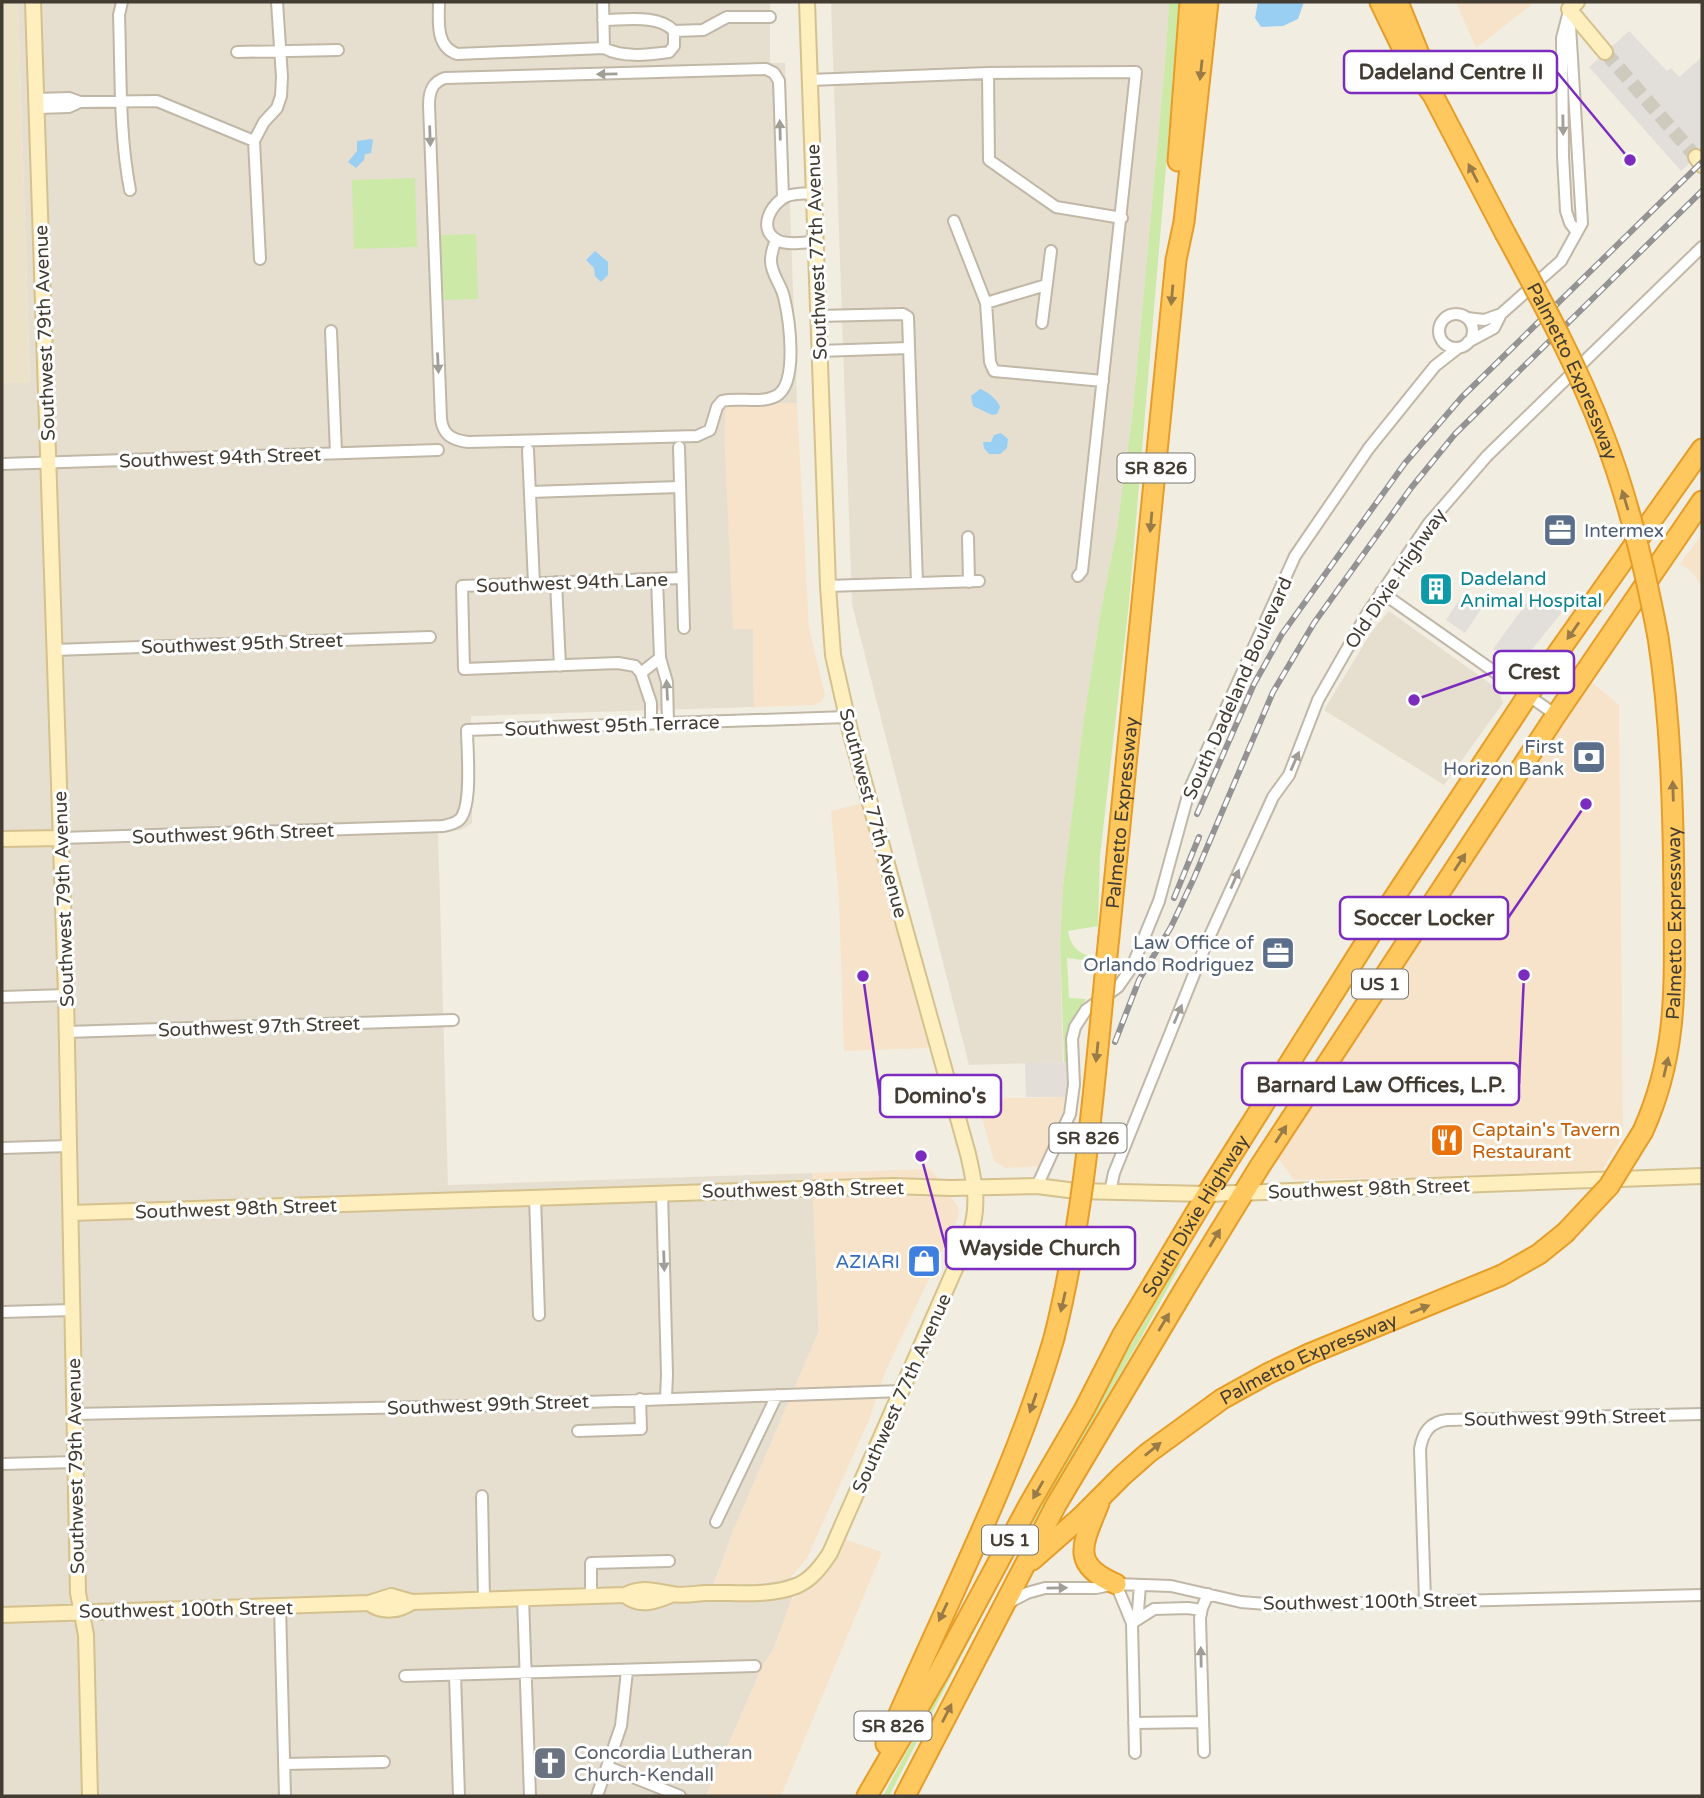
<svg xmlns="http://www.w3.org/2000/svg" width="1704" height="1798" viewBox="0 0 1704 1798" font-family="'Varela Round',sans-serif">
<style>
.residential{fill:#e6dfcf}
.commercial{fill:#f6e3ca}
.industrial{fill:#e3ded7}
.education{fill:#ece2ca}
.green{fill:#cce9a7}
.parking{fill:#e2dfdb}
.water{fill:#99cff3}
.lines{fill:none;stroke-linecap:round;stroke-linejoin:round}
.secondary-tunnel{stroke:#cfcabe;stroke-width:14;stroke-dasharray:14 7;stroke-linecap:butt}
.street-casing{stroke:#c0b7a7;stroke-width:14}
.secondary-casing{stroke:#d4c18e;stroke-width:18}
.highway-casing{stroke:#e59d28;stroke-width:23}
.street{stroke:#fff;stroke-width:10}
.secondary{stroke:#ffefbe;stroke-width:14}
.highway{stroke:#ffc85f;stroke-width:19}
.rail-casing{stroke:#939393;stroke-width:6}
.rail{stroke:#fff;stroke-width:3.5;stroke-dasharray:10;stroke-linecap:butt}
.highway-bridge-casing{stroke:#e59d28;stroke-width:23;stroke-linecap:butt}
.highway-bridge{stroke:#ffc85f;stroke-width:19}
.oneway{fill:#987b46}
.oneway2{fill:#a19e98}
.labels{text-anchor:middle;stroke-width:6;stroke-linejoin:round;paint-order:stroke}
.shield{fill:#fff;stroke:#7b7670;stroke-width:2}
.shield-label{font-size:18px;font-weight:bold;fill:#433c32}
.street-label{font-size:19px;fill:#433c32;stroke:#fff}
.service-label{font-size:19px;fill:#4e5e75;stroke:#fff;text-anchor:end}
.culture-label{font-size:19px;fill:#0d838f;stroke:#fff;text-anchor:start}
.food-label{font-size:19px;fill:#c56008;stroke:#fff;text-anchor:start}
.shop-label{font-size:19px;fill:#366cbe;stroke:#fff;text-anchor:end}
.worship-label{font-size:19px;fill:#5b616d;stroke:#fff;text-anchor:start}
.leader{fill:none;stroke:#7b2cbf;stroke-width:2.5}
.callout-dot{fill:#7b2cbf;stroke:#fff;stroke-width:2.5}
.callout{fill:#fff;stroke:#7b2cbf;stroke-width:2.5}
.callout-label{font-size:21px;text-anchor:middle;font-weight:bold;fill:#433c32}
</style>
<rect width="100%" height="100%" fill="#f2ede1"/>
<path class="residential" d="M 18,2 L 770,2 L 770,63 L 785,63 L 797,403 L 726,405 L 733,628 L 753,628 L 754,707 L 471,716 L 472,823 L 461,830 L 438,832 L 448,1185 L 812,1173 L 819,1331 L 732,1534 L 713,1586 L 766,1583 L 791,1577 L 792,1599 L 773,1650 L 762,1667 L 706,1796 L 2,1796 L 2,383 L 30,382 Z
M 831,2 L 1169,2 L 1166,52 L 1133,409 L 1117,529 L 1100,615 L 1083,725 L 1063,887 L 1060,942 L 1063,1062 L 969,1065 L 852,604 Z
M 1389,611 L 1499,690 L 1503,703 L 1444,785 L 1324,710 L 1372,631 Z"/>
<path class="commercial" d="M 1456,2 L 1535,2 L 1476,48 Z
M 797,403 L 809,628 L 825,695 L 821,702 L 814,705 L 754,707 L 753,629 L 733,629 L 724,431 L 726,405 Z
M 1702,534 L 1702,586 L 1691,571 L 1680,564 Z
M 1590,681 L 1619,705 L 1623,1135 L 1601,1172 L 1294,1180 L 1276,1155 Z
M 863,803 L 929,1048 L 844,1051 L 839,899 L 831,811 Z
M 1068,1097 L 1042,1166 L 1005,1168 L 994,1161 L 977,1099 Z
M 930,1169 L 958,1207 L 959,1215 L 886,1370 L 869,1420 L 807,1558 L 791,1577 L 780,1581 L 713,1587 L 732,1534 L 819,1331 L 812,1173 Z
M 844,1539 L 882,1552 L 781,1796 L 706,1796 L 762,1667 L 773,1650 L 792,1599 L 821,1580 L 830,1569 Z"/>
<path class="industrial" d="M 1068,1062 L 1068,1097 L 1026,1097 L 1025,1063 Z"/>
<path class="education" d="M 2,2 L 18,2 L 30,383 L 2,383 Z"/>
<path class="green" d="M 1169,2 L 1180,2 L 1129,603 L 1100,856 L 1098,926 L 1068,931 C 1071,949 1081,955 1098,958 L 1098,962 L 1067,958 L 1069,998 L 1086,999 C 1070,1022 1068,1034 1068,1062 L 1064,1062 L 1060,942 L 1063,887 L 1083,725 L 1100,615 L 1117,529 L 1133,409 L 1166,52 Z
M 415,178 L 417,247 L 354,249 L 352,180 Z
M 476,234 L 478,299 L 443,300 L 441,235 Z
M 1179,1262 L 1181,1264 L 1138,1343 L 1005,1572 L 889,1796 L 883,1796 L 1064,1459 Z"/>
<path class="parking" d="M 1629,31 L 1667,71 L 1671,68 L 1679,77 L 1702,57 L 1702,152 L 1681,171 L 1589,67 Z
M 1461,597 L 1481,609 L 1465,633 L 1446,620 Z
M 1543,599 L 1562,612 L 1518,667 L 1493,649 L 1528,601 L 1537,607 Z"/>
<path class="water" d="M 1258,2 L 1304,2 L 1298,19 L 1283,26 L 1261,27 L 1255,18 Z
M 371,139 L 373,140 L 371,153 L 365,154 L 364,160 L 356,168 L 348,162 L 357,151 L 357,141 Z
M 595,251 L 608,262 L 608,275 L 601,282 L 595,276 L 594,268 L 586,260 Z
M 980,389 C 987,391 998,400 1000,407 L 997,414 L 992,415 L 973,406 L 971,396 Z
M 1001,433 L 1008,439 L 1007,448 L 1000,454 L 989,454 L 984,448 L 983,442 L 991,442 L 994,435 Z"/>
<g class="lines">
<path class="secondary-tunnel" d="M 1605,52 L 1696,157"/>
<g class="street-casing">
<path id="street" d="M 122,2 L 119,15 C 121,73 119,133 130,190
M 439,2 C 439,21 435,46 457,54 L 604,48 L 603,2
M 1568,15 L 1562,38 L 1563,156 L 1566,211 L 1570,223 L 1576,231
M 603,20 C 624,20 659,14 674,31 L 674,46 L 669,52 C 648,55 623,58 604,48
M 674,31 L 703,30 L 727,17 L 770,17
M 237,52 L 338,50
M 988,73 L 989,160 L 1056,207 L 1122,218
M 810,80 L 988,73 L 1136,72 L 1082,571 L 1078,576
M 36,99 L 69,98 L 80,102 L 69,107 L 37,108
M 80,102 L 157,101 L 254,141
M 815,193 C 806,194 796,193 787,196 C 771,203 757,229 777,240 C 787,246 805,242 816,242
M 954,221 L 986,303 L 990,362 L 994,371 L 1103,381
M 776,240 C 773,247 771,253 771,261 C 771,274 781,284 784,297 C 789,318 799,384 776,396 C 761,404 739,397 722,401 L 717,407 L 710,430 L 697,436 L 468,442 C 452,440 443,435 441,419 L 429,105 C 429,92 432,82 445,78 L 766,69 L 774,73 L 779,81 L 783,198
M 260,259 L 254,141 L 264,122 L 277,108 L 281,96 L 282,77 L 277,2
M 986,303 L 1046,285
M1439 331a17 17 0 1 1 34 0a17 17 0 1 1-34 0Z
M 818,316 L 903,314 L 908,317 L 917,583
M 1467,318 L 1484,320 L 1501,314
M 1042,323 L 1051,251
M 331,331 L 336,453
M 1468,342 L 1494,328 L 1501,314 L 1561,261 L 1582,223 L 1569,9
M 819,351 L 909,348
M 679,447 L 684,628
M 528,450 L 534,583
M 2,464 L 438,450
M 530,492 L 679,487
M 968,537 L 969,582
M 657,579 L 660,658 L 667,682 L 668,723
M 556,582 L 560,666
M 828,586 L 979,581
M 1381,592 L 1556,715
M 54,650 L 430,637
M 641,673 L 635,666 L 618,663 L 464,669 L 462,586 L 682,578
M 651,724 L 651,703 L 641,673 L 660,658
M 61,838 L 443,826 C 448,825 454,824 459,820 C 473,808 467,749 467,730 L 847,717
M 2,997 L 66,995
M 66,1032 L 453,1020
M 2,1148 L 69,1146
M 1037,1186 L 1070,1114 L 1074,1084 L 1072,1039 L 1075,1027 L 1086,1010 L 1118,987 L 1132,967 L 1159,901 L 1190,788 L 1295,556 L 1369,448 L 1435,366 L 1458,348
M 1110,1192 L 1114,1173 L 1207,942 L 1273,797 L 1289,775 L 1318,700 L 1367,614 L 1429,523 L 1487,456 L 1702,247
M 662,1193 L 667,1374 L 666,1398
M 535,1197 L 539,1315
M 2,1312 L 72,1310
M 74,1414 L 471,1406 L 902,1391
M 578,1431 L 641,1429 L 640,1399
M 2,1464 L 76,1462
M 482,1496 L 484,1600
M 716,1522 L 777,1395
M 1116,1584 L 1132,1623 L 1135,1753
M 591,1596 L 591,1563 L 669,1561
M 523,1598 L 530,1796
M 1425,1600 L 1420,1449 C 1423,1432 1430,1422 1447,1420 L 1702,1414
M 1008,1603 L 1027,1593 L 1045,1588 L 1096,1588 L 1116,1584 L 1171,1586 L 1241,1602 L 1278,1605 L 1702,1595
M 280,1607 L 285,1796
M 1132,1623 L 1154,1609 L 1188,1608 L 1201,1610
M 1132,1623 L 1138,1611 L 1140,1585
M 455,1675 L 459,1796
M 405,1676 L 755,1666
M 1134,1723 L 1203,1722
M 1204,1752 L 1200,1618 L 1202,1608 L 1208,1594
M 284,1764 L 384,1762
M 608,1767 L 680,1796
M 597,1796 L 621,1726 L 627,1671"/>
</g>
<g class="secondary-casing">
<path id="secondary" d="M 33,2 L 66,995 L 78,1593 L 86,1635 L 90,1796
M 1577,2 L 1569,9 L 1605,52
M 1696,157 L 1702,165
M 2,839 L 61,838
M 71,1213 L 893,1186 L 951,1188 L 1037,1186 L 1076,1191 L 1207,1194 L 1702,1176
M 625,1595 C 640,1608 657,1601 673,1594
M 369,1603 C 382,1613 399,1611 412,1602
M 2,1615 L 369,1603 L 391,1596 L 412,1602 L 625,1595 C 643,1586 654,1591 672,1594 C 682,1596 694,1594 704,1593 C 733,1592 768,1597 796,1586 C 811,1580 821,1567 830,1553 L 969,1237 C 980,1206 975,1185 968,1154 L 851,735 L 833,655 L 828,586 L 807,2"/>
</g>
<g class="highway-casing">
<g id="highway">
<path d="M 1380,2 L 1410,64 L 1433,95 L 1505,233"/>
<path d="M 1398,2 L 1427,74"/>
<path d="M 1178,161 L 1190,2"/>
<path d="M 1386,910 L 1415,931"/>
<path id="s1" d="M 1109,936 L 1176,260 L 1184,222 L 1208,2"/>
<path id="s2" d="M 1643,1131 C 1680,1049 1674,978 1674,891 C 1673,806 1671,722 1658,637"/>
<path d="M 1099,1503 C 1084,1542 1068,1564 1116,1584"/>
<path id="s3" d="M 1032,1560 L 1081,1517 L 1123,1475 L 1148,1453 L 1222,1399 L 1267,1374 L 1309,1354 L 1502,1275 L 1539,1254 L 1565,1233"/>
<path d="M 886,1744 C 943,1609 1013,1479 1054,1338"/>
<path id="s4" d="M 867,1796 L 939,1672 L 1030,1503 L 1084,1410 L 1122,1336 L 1207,1194 L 1386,910 L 1528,695 L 1702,449"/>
<path d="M 905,1796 L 1056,1505 L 1187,1285 L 1260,1166 L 1556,715 L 1702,501"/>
</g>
</g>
<use href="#street" class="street"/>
<use href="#secondary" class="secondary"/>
<use href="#highway" class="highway"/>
<g class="rail-casing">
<path id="rail" d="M 1197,814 L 1254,684 L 1282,634 L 1405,463 L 1462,397 L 1702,162
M 1174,898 L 1199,837
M 1115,1042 L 1139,980 L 1171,927 L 1194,878 L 1273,692 L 1314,623 L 1411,488 L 1455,434 L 1702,191"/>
</g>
<use href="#rail" class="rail"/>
<g class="highway-bridge-casing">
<g id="highway-bridge">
<path id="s5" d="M 1505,233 C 1541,299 1577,365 1604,436 C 1629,500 1645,569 1658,637"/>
<path d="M 1565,1233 L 1609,1186 L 1643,1131"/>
<path d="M 1054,1338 C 1087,1206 1095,1070 1109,936"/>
</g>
</g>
<use href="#highway-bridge" class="highway-bridge"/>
</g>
<defs><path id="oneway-solid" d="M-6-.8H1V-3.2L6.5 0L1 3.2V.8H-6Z" transform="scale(1.75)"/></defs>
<g class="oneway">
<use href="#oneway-solid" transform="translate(1201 70) rotate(96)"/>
<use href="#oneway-solid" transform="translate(1473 173) rotate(-117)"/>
<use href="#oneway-solid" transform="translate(1172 295) rotate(95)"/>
<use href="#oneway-solid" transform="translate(1625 500) rotate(-107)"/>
<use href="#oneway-solid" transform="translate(1151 522) rotate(95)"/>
<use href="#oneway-solid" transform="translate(1573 631) rotate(125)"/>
<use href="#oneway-solid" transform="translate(1673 791) rotate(-92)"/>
<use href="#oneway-solid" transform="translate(1460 862) rotate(-57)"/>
<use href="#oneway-solid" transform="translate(1097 1052) rotate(96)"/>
<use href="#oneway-solid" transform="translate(1666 1067) rotate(-77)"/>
<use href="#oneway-solid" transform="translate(1281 1134) rotate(-57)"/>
<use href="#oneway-solid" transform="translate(1215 1238) rotate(-59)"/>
<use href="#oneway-solid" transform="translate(1063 1302) rotate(103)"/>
<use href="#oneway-solid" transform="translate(1420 1309) rotate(-22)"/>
<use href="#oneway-solid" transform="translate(1164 1322) rotate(-59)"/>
<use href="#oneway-solid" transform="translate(1033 1403) rotate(109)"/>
<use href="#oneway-solid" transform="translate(1153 1449) rotate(-39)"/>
<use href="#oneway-solid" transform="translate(1038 1490) rotate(120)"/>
<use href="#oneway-solid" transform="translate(943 1612) rotate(115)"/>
<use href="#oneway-solid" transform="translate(947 1713) rotate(-63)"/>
</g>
<g class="oneway2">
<use href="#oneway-solid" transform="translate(607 74) rotate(179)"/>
<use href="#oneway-solid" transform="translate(1563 125) rotate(89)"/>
<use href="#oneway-solid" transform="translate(780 130) rotate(-92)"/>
<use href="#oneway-solid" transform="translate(430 136) rotate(88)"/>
<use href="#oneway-solid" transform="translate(438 363) rotate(87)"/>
<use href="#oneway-solid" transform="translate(667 690) rotate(-93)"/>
<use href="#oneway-solid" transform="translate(1295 761) rotate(-66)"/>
<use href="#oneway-solid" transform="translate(1235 879) rotate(-66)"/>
<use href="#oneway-solid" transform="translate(1178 1014) rotate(-67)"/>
<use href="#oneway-solid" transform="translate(664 1261) rotate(88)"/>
<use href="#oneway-solid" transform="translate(1057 1588) rotate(-1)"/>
<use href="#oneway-solid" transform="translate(1201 1657) rotate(-91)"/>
</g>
<defs>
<g id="office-square" transform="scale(1.75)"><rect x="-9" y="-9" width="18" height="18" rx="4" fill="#5c6f8a" stroke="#fff"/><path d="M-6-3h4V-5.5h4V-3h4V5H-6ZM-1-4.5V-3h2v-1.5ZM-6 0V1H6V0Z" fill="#fff"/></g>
<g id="building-square" transform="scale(1.75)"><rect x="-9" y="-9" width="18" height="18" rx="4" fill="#0f9aa8" stroke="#fff"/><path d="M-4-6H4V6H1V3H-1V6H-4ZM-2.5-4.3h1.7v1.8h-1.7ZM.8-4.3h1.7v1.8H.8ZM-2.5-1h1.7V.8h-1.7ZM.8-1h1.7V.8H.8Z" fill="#fff"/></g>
<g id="bank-square" transform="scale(1.75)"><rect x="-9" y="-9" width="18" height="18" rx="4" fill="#5c6f8a" stroke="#fff"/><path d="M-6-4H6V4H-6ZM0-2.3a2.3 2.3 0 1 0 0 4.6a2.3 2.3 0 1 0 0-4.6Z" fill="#fff"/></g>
<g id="restaurant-square" transform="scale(1.75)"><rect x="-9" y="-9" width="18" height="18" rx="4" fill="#e8710a" stroke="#fff"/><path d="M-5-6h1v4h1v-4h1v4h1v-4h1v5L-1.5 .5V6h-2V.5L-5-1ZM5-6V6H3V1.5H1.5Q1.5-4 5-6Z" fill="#fff"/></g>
<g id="shop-square" transform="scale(1.75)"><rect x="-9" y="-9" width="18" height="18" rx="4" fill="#3f7fe0" stroke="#fff"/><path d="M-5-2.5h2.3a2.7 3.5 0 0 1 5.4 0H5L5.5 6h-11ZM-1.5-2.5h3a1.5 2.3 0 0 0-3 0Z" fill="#fff"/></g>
<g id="church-square" transform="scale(1.75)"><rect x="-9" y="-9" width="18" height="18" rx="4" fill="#6b7280" stroke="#fff"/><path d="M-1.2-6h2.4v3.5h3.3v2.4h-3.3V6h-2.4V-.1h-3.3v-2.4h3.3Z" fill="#fff"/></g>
</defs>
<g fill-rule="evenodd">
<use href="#office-square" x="1560" y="530"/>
<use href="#building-square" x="1436" y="589"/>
<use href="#bank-square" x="1589" y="757"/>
<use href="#office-square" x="1278" y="953"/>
<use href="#restaurant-square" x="1447" y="1140"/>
<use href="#shop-square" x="924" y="1261"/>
<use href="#church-square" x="550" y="1763"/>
</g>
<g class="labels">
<g class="shield">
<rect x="1117.5" y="453.5" width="77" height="29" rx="5"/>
<rect x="1352" y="969.5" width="56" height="29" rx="5"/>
<rect x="1049.5" y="1123.5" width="77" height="29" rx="5"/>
<rect x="982" y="1525.5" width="56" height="29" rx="5"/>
<rect x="854.5" y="1711.5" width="77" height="29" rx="5"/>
</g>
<g class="shield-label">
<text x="1156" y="474">SR 826</text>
<text x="1380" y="990">US 1</text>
<text x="1088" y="1144">SR 826</text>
<text x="1010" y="1546">US 1</text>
<text x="893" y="1732">SR 826</text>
</g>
<g class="street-label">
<text transform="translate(816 252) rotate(-92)" y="7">Southwest 77th Avenue</text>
<text transform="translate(44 333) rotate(-92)" y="7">Southwest 79th Avenue</text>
<text dy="7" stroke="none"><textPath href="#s5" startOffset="154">Palmetto Expressway</textPath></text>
<text transform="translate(220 457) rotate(-2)" y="7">Southwest 94th Street</text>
<text transform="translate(1395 578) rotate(-56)" y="7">Old Dixie Highway</text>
<text transform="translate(572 582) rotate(-2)" y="7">Southwest 94th Lane</text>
<text transform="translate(242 643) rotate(-2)" y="7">Southwest 95th Street</text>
<text transform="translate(1237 688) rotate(-66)" y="7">South Dadeland Boulevard</text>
<text transform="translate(612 725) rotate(-2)" y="7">Southwest 95th Terrace</text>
<text transform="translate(874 813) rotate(75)" y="7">Southwest 77th Avenue</text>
<text dy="7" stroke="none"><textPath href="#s1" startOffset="124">Palmetto Expressway</textPath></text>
<text transform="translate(233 833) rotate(-2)" y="7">Southwest 96th Street</text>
<text transform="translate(63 899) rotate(-92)" y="7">Southwest 79th Avenue</text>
<text dy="7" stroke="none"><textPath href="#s2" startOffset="212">Palmetto Expressway</textPath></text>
<text transform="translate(259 1026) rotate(-2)" y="7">Southwest 97th Street</text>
<text transform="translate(1369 1188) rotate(-2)" y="7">Southwest 98th Street</text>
<text transform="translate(803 1189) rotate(-1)" y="7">Southwest 98th Street</text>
<text transform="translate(236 1208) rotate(-2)" y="7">Southwest 98th Street</text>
<text dy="7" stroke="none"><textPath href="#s4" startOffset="667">South Dixie Highway</textPath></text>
<text dy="7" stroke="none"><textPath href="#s3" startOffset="345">Palmetto Expressway</textPath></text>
<text transform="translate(901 1393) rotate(-66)" y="7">Southwest 77th Avenue</text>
<text transform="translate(488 1404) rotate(-2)" y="7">Southwest 99th Street</text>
<text transform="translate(1565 1417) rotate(-1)" y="7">Southwest 99th Street</text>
<text transform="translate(75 1466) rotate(-91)" y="7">Southwest 79th Avenue</text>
<text transform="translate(1370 1601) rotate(-1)" y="7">Southwest 100th Street</text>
<text transform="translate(186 1609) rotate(-1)" y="7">Southwest 100th Street</text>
</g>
<g class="service-label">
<text x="1584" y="537" text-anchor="start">Intermex</text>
<text x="1564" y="753">First<tspan x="1564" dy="22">Horizon Bank</tspan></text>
<text x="1254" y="949">Law Office of<tspan x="1254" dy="22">Orlando Rodriguez</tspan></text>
</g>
<g class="culture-label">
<text x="1460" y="585">Dadeland<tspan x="1460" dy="22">Animal Hospital</tspan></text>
</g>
<g class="food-label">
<text x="1472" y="1136">Captain's Tavern<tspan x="1472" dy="22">Restaurant</tspan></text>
</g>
<g class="shop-label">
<text x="900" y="1268">AZIARI</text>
</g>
<g class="worship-label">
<text x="574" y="1759">Concordia Lutheran<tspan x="574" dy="22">Church-Kendall</tspan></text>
</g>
</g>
<path class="leader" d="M1630 160L1557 72M1414 700L1494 672M1586 804L1508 918M1524 975L1519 1084M863 976L880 1096M921 1156L946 1248"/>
<g class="callout-dot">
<circle cx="1630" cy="160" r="7"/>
<circle cx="1414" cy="700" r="7"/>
<circle cx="1586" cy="804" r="7"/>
<circle cx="1524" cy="975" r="7"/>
<circle cx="863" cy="976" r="7"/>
<circle cx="921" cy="1156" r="7"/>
</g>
<g class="callout">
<rect x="1344" y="51" width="213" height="42" rx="7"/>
<rect x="1494" y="651" width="80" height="42" rx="7"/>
<rect x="1340" y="897" width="168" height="42" rx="7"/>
<rect x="1242" y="1063" width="277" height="42" rx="7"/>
<rect x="880" y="1075" width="121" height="42" rx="7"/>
<rect x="946" y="1227" width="189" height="42" rx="7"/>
</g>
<g class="callout-label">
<text x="1451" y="79">Dadeland Centre II</text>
<text x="1534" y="679">Crest</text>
<text x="1424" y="925">Soccer Locker</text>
<text x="1381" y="1092">Barnard Law Offices, L.P.</text>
<text x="940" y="1103">Domino's</text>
<text x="1040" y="1255">Wayside Church</text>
</g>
<rect width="1704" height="1798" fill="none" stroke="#433c32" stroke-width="7"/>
</svg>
